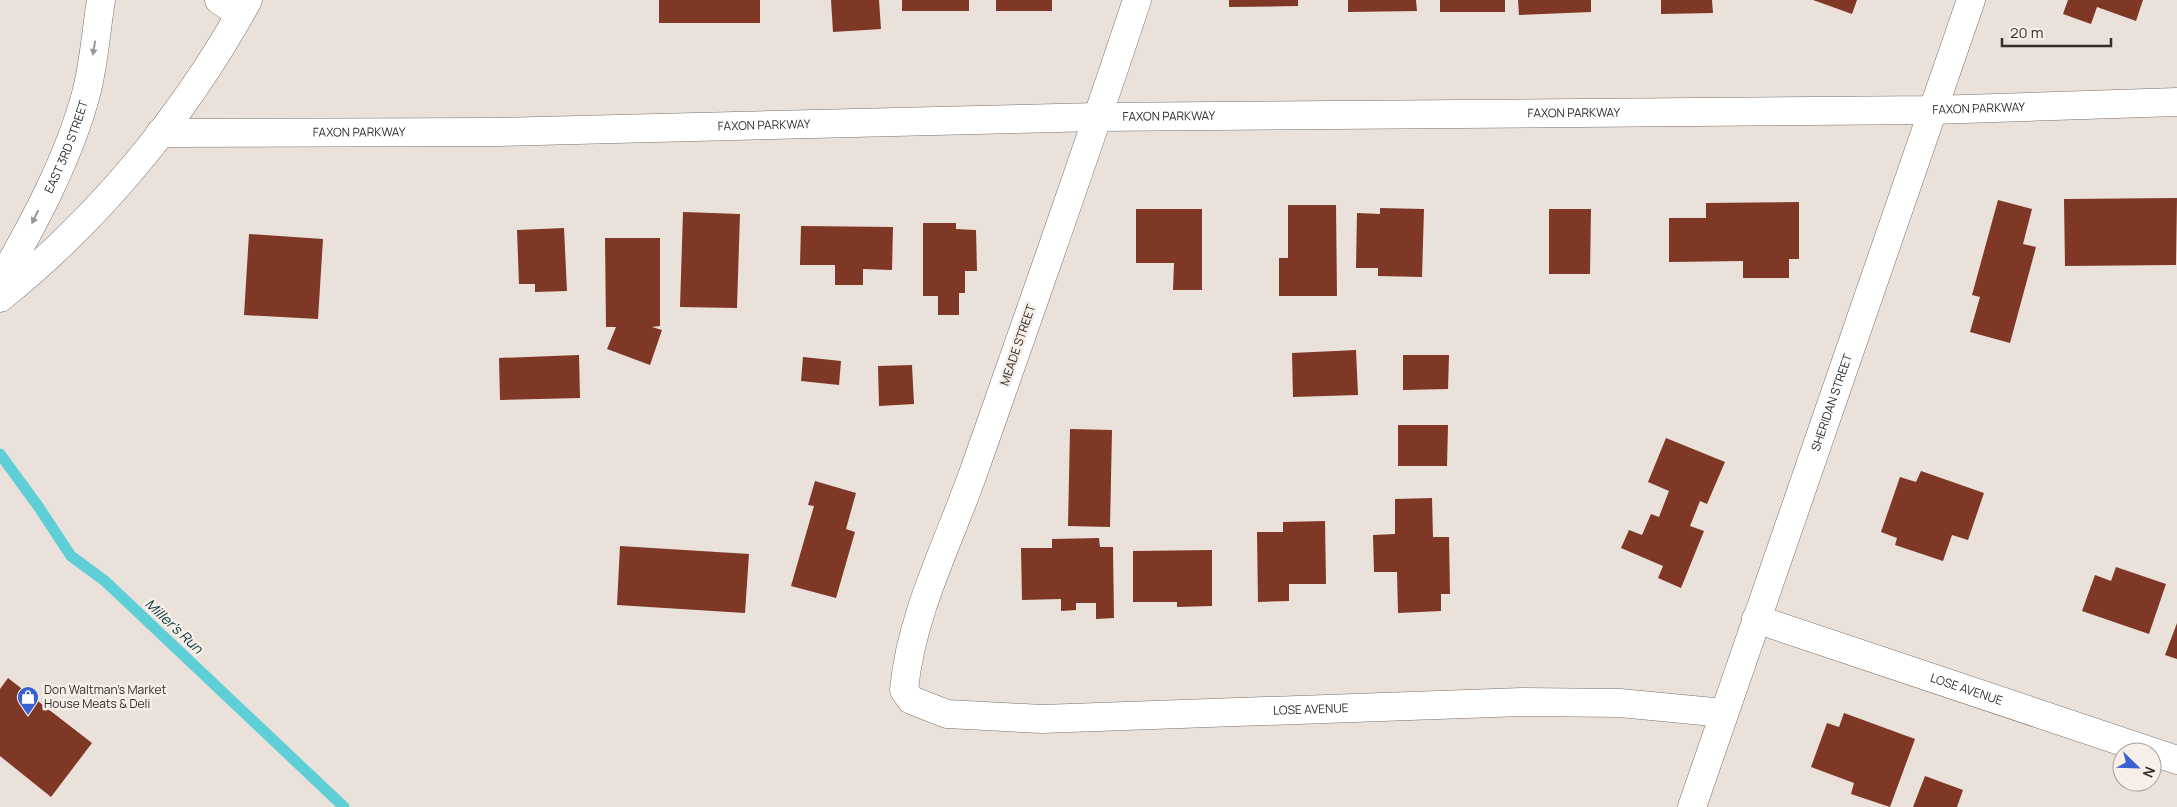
<svg xmlns="http://www.w3.org/2000/svg" width="2177" height="807" viewBox="0 0 2177 807" font-family="Manrope,sans-serif">
<style>
.lines{fill:none;stroke-linecap:round;stroke-linejoin:round}
.stream{stroke:#5ecfd6;stroke-width:11}
.building{fill:#7f3825}
.minor-casing{stroke:#78716b;stroke-width:29}
.major-casing{stroke:#78716b;stroke-width:29}
.minor{stroke:#fff;stroke-width:28}
.major{stroke:#fff;stroke-width:28}
.oneway{fill:#989796}
.labels{text-anchor:middle;stroke-width:5;stroke-linejoin:round;paint-order:stroke}
.street-label{font-size:12px;fill:#322f2c;stroke:#f7eee7}
.poi-label{font-size:12px;fill:#322f2c;stroke:#f7eee7;text-anchor:start}
.water-label{font-size:14px;font-style:italic;fill:#013a3d;stroke:#f7eee7}
</style>
<rect width="100%" height="100%" fill="#eae1da"/>
<g class="lines">
<path class="stream" d="M 0,454 L 38,506 L 71,556 L 105,581 L 344,807"/>
</g>
<path class="building" d="M 659,0 L 760,0 L 760,23 L 659,23 Z
M 831,0 L 879,0 L 881,29 L 833,32 Z
M 902,0 L 969,0 L 969,11 L 902,11 Z
M 996,0 L 1052,0 L 1052,11 L 996,11 Z
M 1229,0 L 1298,0 L 1298,6 L 1229,7 Z
M 1348,0 L 1416,0 L 1417,11 L 1348,12 Z
M 1440,0 L 1505,0 L 1505,12 L 1440,12 Z
M 1518,0 L 1591,0 L 1591,12 L 1519,15 Z
M 1661,0 L 1712,0 L 1713,13 L 1661,14 Z
M 1813,0 L 1857,0 L 1852,14 Z
M 2068,0 L 2143,0 L 2136,21 L 2097,7 L 2091,24 L 2063,14 Z
M 2177,198 L 2176,265 L 2065,266 L 2064,199 Z
M 1998,200 L 2032,209 L 2023,244 L 2036,247 L 2010,343 L 1970,332 L 1980,297 L 1972,295 Z
M 1799,202 L 1799,259 L 1789,259 L 1789,278 L 1743,278 L 1743,261 L 1669,262 L 1669,218 L 1706,218 L 1706,203 Z
M 1288,205 L 1336,205 L 1337,296 L 1279,296 L 1279,258 L 1288,258 Z
M 1380,208 L 1424,209 L 1422,277 L 1378,276 L 1378,268 L 1356,268 L 1357,213 L 1380,214 Z
M 1136,209 L 1202,209 L 1202,290 L 1173,290 L 1174,263 L 1136,263 Z
M 1549,209 L 1591,209 L 1590,274 L 1549,274 Z
M 683,212 L 740,214 L 737,308 L 680,307 Z
M 923,223 L 956,223 L 956,229 L 976,230 L 977,271 L 965,271 L 965,293 L 959,293 L 959,315 L 938,315 L 938,296 L 923,296 Z
M 801,226 L 893,227 L 892,270 L 863,269 L 863,285 L 835,285 L 835,265 L 800,265 Z
M 564,228 L 567,291 L 535,292 L 535,284 L 519,284 L 517,230 Z
M 249,234 L 323,239 L 318,319 L 244,315 Z
M 605,238 L 660,238 L 660,326 L 652,327 L 662,330 L 650,365 L 607,349 L 616,327 L 606,327 Z
M 1356,350 L 1358,395 L 1293,397 L 1292,353 Z
M 579,355 L 580,398 L 500,400 L 499,358 Z
M 1403,355 L 1449,355 L 1448,389 L 1403,390 Z
M 803,357 L 841,361 L 839,385 L 801,381 Z
M 912,365 L 914,404 L 879,406 L 878,366 Z
M 1398,425 L 1448,425 L 1447,466 L 1398,466 Z
M 1070,429 L 1112,430 L 1110,527 L 1068,526 Z
M 1666,438 L 1725,462 L 1707,504 L 1700,501 L 1690,526 L 1704,531 L 1681,588 L 1658,578 L 1663,566 L 1621,548 L 1629,530 L 1642,535 L 1651,514 L 1659,517 L 1669,491 L 1648,482 Z
M 1921,471 L 1984,493 L 1968,540 L 1952,535 L 1943,561 L 1895,545 L 1897,538 L 1881,532 L 1900,477 L 1916,482 Z
M 815,481 L 856,493 L 846,529 L 855,532 L 836,598 L 791,586 L 814,506 L 808,505 Z
M 1432,498 L 1433,537 L 1449,537 L 1450,594 L 1441,594 L 1441,611 L 1398,613 L 1397,572 L 1374,572 L 1373,535 L 1395,534 L 1395,499 Z
M 1325,521 L 1326,584 L 1289,584 L 1289,601 L 1258,602 L 1257,532 L 1283,532 L 1283,522 Z
M 1099,538 L 1100,547 L 1113,547 L 1114,618 L 1096,619 L 1096,603 L 1076,603 L 1076,610 L 1061,611 L 1061,599 L 1022,600 L 1021,548 L 1052,548 L 1052,539 Z
M 620,546 L 749,554 L 745,613 L 617,605 Z
M 1212,550 L 1212,606 L 1177,607 L 1177,602 L 1133,602 L 1133,551 Z
M 2116,567 L 2166,584 L 2149,634 L 2082,611 L 2095,575 L 2111,581 Z
M 2177,623 L 2177,659 L 2165,655 Z
M 8,678 L 92,743 L 51,797 L 0,756 L 0,689 Z
M 1844,713 L 1915,739 L 1890,807 L 1851,794 L 1854,783 L 1811,767 L 1827,723 L 1839,727 Z
M 1925,776 L 1963,790 L 1957,807 L 1913,807 Z"/>
<g class="lines">
<g class="minor-casing">
<g id="minor">
<path id="s1" d="M 1137,0 C 1085,157 1030,312 975,468 C 950,540 911,613 904,690 L 911,700 L 947,714 L 1042,719 L 1522,702 L 1620,703 L 1724,713"/>
<path id="s2" d="M 160,133 L 496,132 L 1098,117 L 1933,110 L 2177,102"/>
<path id="s3" d="M 1756,619 L 2177,760"/>
<path id="s4" d="M 1692,807 L 1971,0"/>
</g>
</g>
<g class="major-casing">
<g id="major">
<path d="M 219,0 L 240,14"/>
<path id="s5" d="M 0,282 C 34,223 68,160 86,94 C 94,64 96,31 101,0"/>
<path d="M 0,298 C 101,217 186,113 248,0"/>
</g>
</g>
<use href="#minor" class="minor"/>
<use href="#major" class="major"/>
</g>
<defs><path id="oneway-solid" d="M-6-.8H1V-3.2L6.5 0L1 3.2V.8H-6Z" transform="scale(1.25)"/></defs>
<g class="oneway">
<use href="#oneway-solid" transform="translate(94 48) rotate(99)"/>
<use href="#oneway-solid" transform="translate(35 217) rotate(116)"/>
</g>
<defs>
<g id="shop-pin" transform="scale(1.125)"><path d="M0 17L-7.5 6A9.5 9.5 0 1 1 7.5 6Z" fill="#3a61d2" stroke="#f7eee7"/><path d="M-5-2.5h2.3a2.7 3.5 0 0 1 5.4 0H5L5.5 6h-11ZM-1.5-2.5h3a1.5 2.3 0 0 0-3 0Z" fill="#fff"/></g>
</defs>
<g fill-rule="evenodd">
<use href="#shop-pin" x="28" y="697"/>
</g>
<g class="labels">
<g class="street-label">
<text dy="4" stroke="none"><textPath href="#s2" startOffset="1819">FAXON PARKWAY</textPath></text>
<text dy="4" stroke="none"><textPath href="#s2" startOffset="1414">FAXON PARKWAY</textPath></text>
<text dy="4" stroke="none"><textPath href="#s2" startOffset="1009">FAXON PARKWAY</textPath></text>
<text dy="4" stroke="none"><textPath href="#s2" startOffset="604">FAXON PARKWAY</textPath></text>
<text dy="4" stroke="none"><textPath href="#s2" startOffset="199">FAXON PARKWAY</textPath></text>
<text dy="4" stroke="none"><textPath href="#s5" startOffset="151">EAST 3RD STREET</textPath></text>
<text transform="translate(1018 345) rotate(-71)" y="4">MEADE STREET</text>
<text dy="4" stroke="none"><textPath href="#s4" startOffset="428">SHERIDAN STREET</textPath></text>
<text dy="4" stroke="none"><textPath href="#s3" startOffset="222">LOSE AVENUE</textPath></text>
<text dy="4" stroke="none"><textPath href="#s1" startOffset="1144">LOSE AVENUE</textPath></text>
</g>
<g class="poi-label">
<text x="44" y="694">Don Waltman's Market<tspan x="44" dy="14">House Meats &amp; Deli</tspan></text>
</g>
<g class="water-label">
<text transform="translate(174 626) rotate(43)" y="5">Miller's Run</text>
</g>
</g>
<g transform="translate(2137 767) rotate(113)"><circle r="24" fill="#f7eee7" stroke="#a8a29c"/>
<path d="M0-4L9 19L0 12L-9 19Z" fill="#3a61d2"/>
<text y="-8" font-size="14" font-weight="bold" text-anchor="middle" fill="#322f2c">N</text>
</g>
<path d="M2002 38v8h109v-8" fill="none" stroke="#322f2c" stroke-width="2.5"/>
<text x="2010" y="38" font-size="15" fill="#322f2c" stroke="#f7eee7" stroke-width="4" paint-order="stroke">20 m</text>
</svg>
